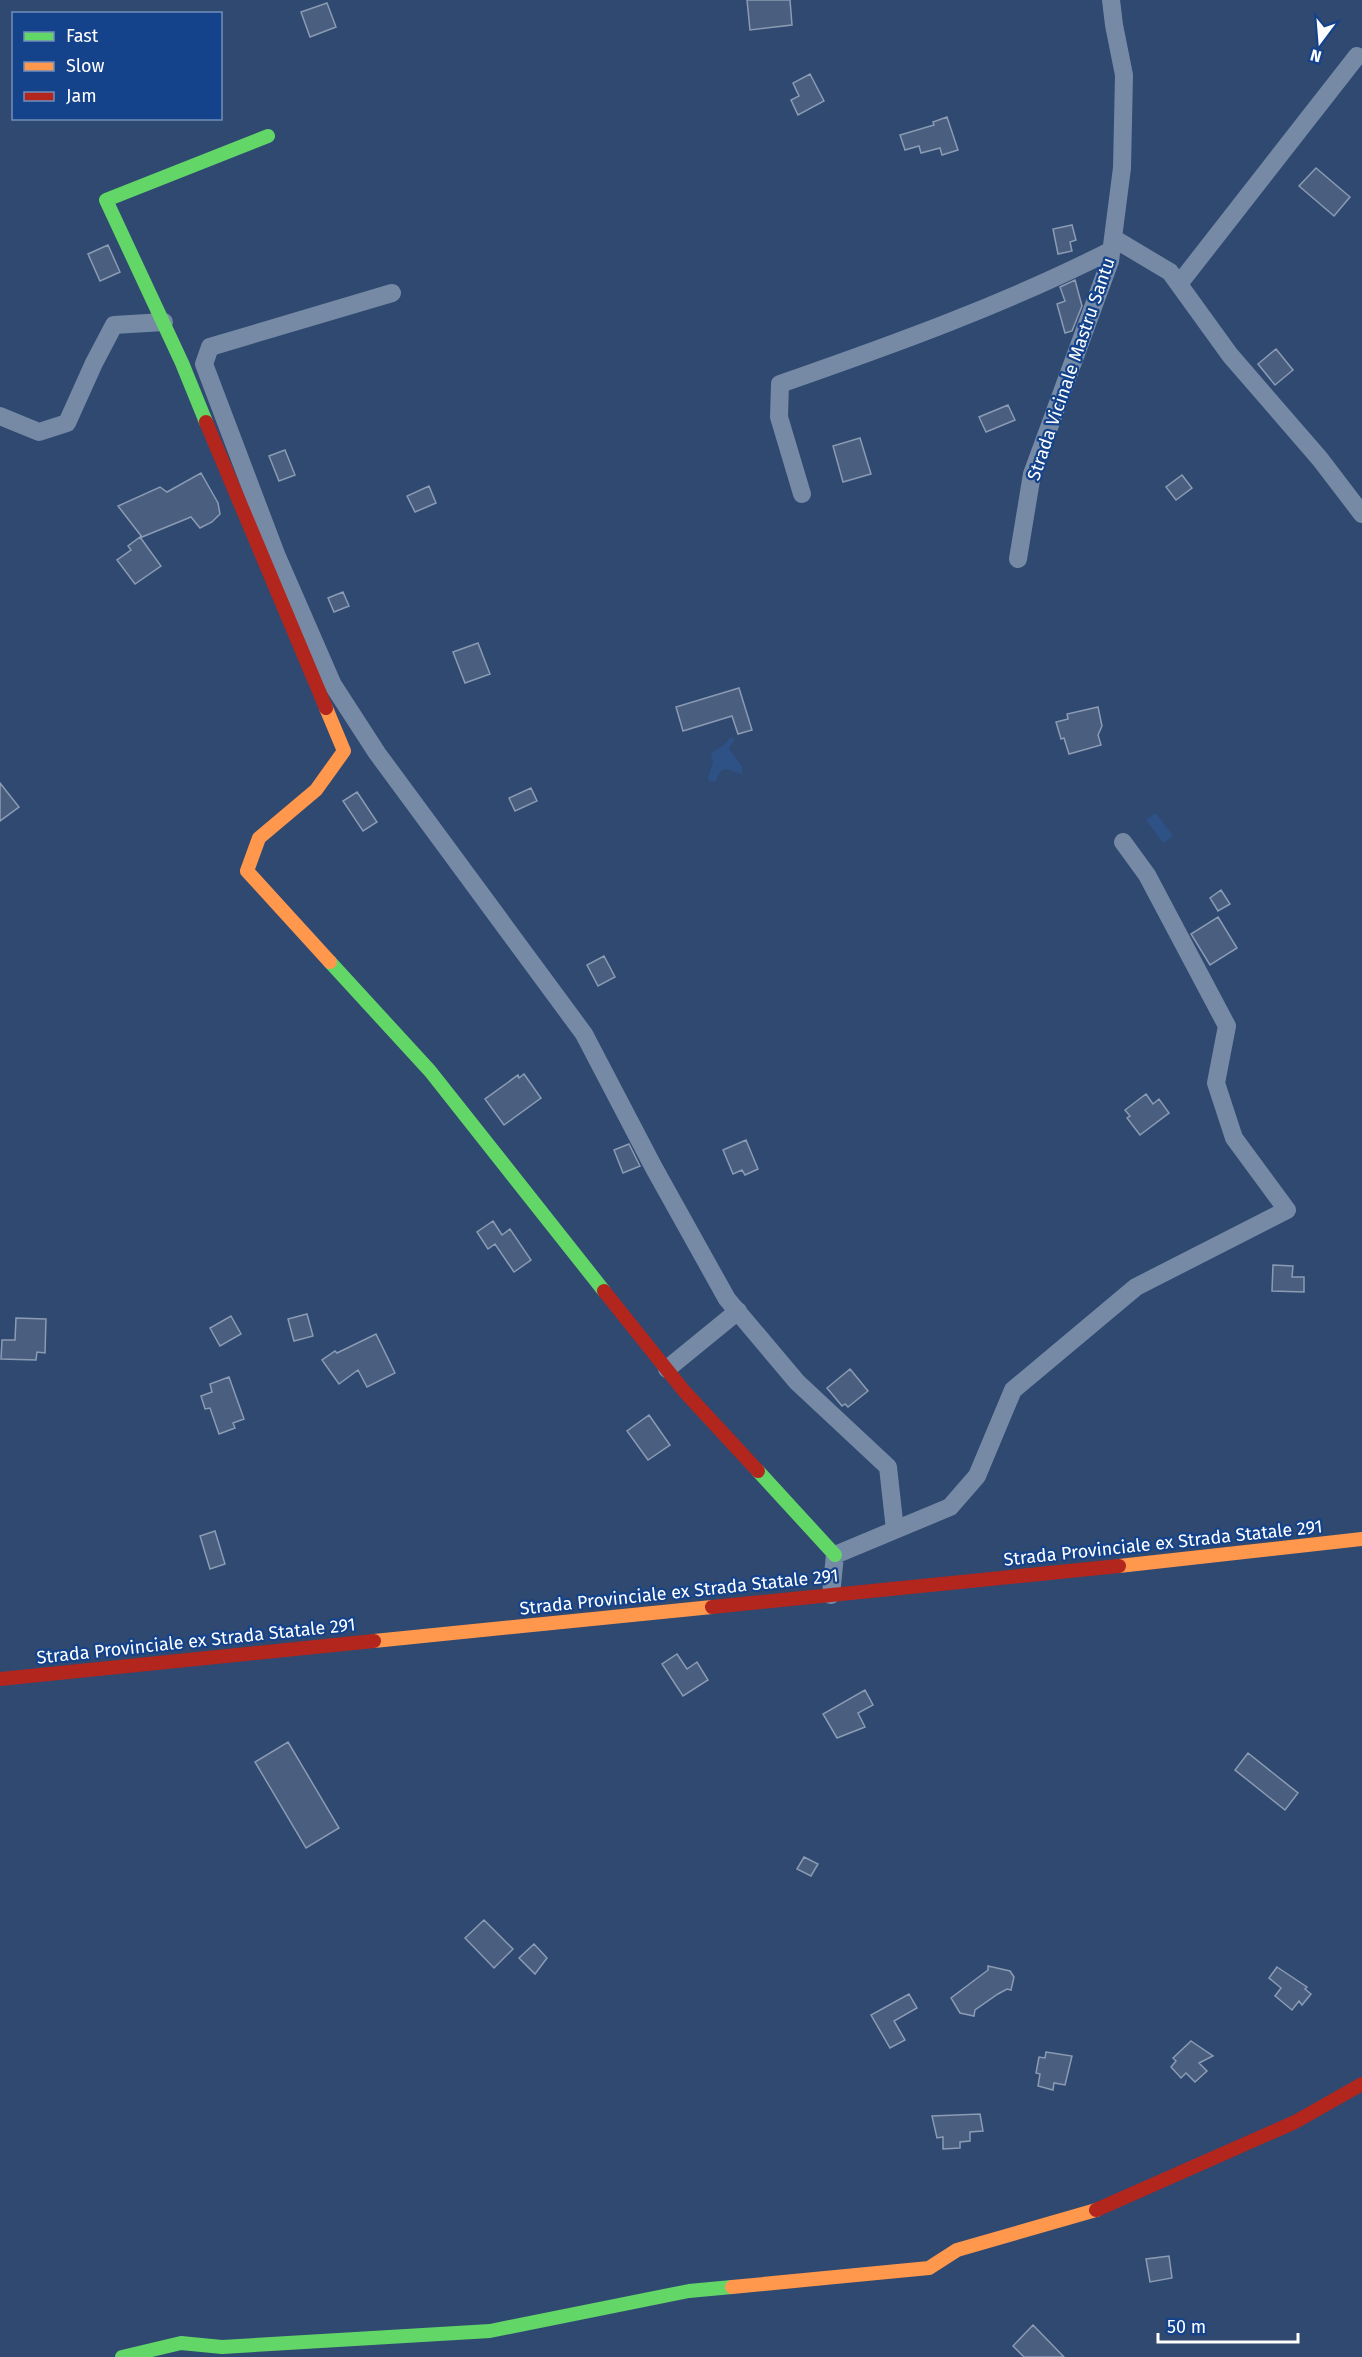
<svg xmlns="http://www.w3.org/2000/svg" width="1362" height="2357" viewBox="0 0 1362 2357" font-family="'Fira Sans',sans-serif">
<style>
.water{fill:#2e5186}
.building{fill:#4a5f7f;stroke:#8b9bb3;stroke-width:1.5}
.lines{fill:none;stroke-linecap:round;stroke-linejoin:round}
.street{stroke:#768aa5;stroke-width:18}
.fast{stroke:#63d668;stroke-width:14}
.slow{stroke:#ff974d;stroke-width:14}
.jam{stroke:#b3261e;stroke-width:14}
.labels{text-anchor:middle;stroke-width:4.5;stroke-linejoin:round;paint-order:stroke}
.street-label{font-size:18px;fill:#fff;stroke:#14438c}
</style>
<rect width="100%" height="100%" fill="#2f4971"/>
<path class="water" d="M 730,738 L 735,739 L 729,749 L 742,766 L 742,774 L 725,769 L 721,771 L 715,782 L 709,781 L 708,777 L 713,763 L 711,753 L 723,746 Z
M 1156,813 L 1173,836 L 1163,843 L 1146,820 Z"/>
<path class="building" d="M 747,0 L 790,0 L 792,25 L 750,30 Z
M 327,3 L 336,27 L 310,37 L 301,12 Z
M 810,74 L 824,101 L 798,115 L 791,100 L 799,96 L 793,83 Z
M 947,117 L 958,150 L 942,155 L 940,148 L 921,153 L 919,146 L 905,150 L 900,135 L 934,125 L 933,122 Z
M 1316,168 L 1350,197 L 1334,216 L 1299,186 Z
M 1072,225 L 1076,240 L 1070,242 L 1072,251 L 1058,254 L 1053,229 Z
M 108,245 L 120,272 L 100,281 L 88,254 Z
M 1075,280 L 1082,306 L 1072,331 L 1065,333 L 1057,304 L 1065,301 L 1060,287 Z
M 1276,349 L 1293,370 L 1275,385 L 1258,364 Z
M 1008,405 L 1015,420 L 986,432 L 979,417 Z
M 860,438 L 871,474 L 843,482 L 833,446 Z
M 285,450 L 295,475 L 279,481 L 269,456 Z
M 201,473 L 218,503 L 220,514 L 212,522 L 200,528 L 191,517 L 142,537 L 118,506 L 160,487 L 167,492 Z
M 1182,475 L 1192,488 L 1176,500 L 1166,487 Z
M 429,486 L 436,503 L 415,512 L 407,496 Z
M 140,537 L 161,566 L 135,584 L 117,560 L 131,550 L 128,546 Z
M 343,592 L 349,606 L 334,612 L 328,598 Z
M 478,643 L 490,674 L 465,683 L 453,652 Z
M 739,688 L 752,730 L 738,734 L 732,716 L 683,731 L 676,707 Z
M 1098,707 L 1102,726 L 1098,735 L 1101,745 L 1069,754 L 1064,738 L 1061,739 L 1056,722 L 1068,719 L 1067,714 Z
M 0,783 L 19,807 L 0,821 Z
M 531,788 L 537,801 L 515,811 L 509,798 Z
M 357,792 L 377,822 L 363,831 L 343,801 Z
M 1221,890 L 1230,904 L 1218,911 L 1210,898 Z
M 1218,917 L 1237,948 L 1210,965 L 1191,934 Z
M 604,956 L 615,977 L 598,986 L 587,965 Z
M 524,1074 L 541,1098 L 504,1125 L 485,1099 L 518,1075 L 519,1078 Z
M 1146,1094 L 1153,1104 L 1159,1099 L 1169,1113 L 1140,1135 L 1127,1118 L 1130,1116 L 1125,1110 Z
M 746,1140 L 758,1169 L 745,1175 L 742,1170 L 733,1174 L 723,1150 Z
M 629,1144 L 640,1166 L 623,1173 L 614,1150 Z
M 493,1221 L 502,1235 L 510,1229 L 531,1260 L 514,1272 L 495,1244 L 488,1249 L 477,1232 Z
M 1273,1265 L 1293,1266 L 1292,1277 L 1304,1277 L 1304,1292 L 1272,1291 Z
M 307,1314 L 313,1336 L 294,1341 L 288,1319 Z
M 231,1316 L 241,1334 L 220,1346 L 210,1328 Z
M 16,1318 L 46,1319 L 45,1353 L 37,1352 L 36,1360 L 1,1359 L 2,1340 L 15,1340 Z
M 376,1334 L 395,1373 L 367,1387 L 358,1370 L 339,1384 L 322,1360 L 335,1351 L 337,1353 Z
M 850,1369 L 868,1391 L 848,1407 L 845,1404 L 842,1406 L 827,1388 Z
M 229,1377 L 244,1419 L 233,1423 L 235,1428 L 219,1434 L 210,1408 L 205,1409 L 201,1396 L 212,1392 L 210,1384 Z
M 649,1415 L 670,1445 L 648,1460 L 627,1431 Z
M 215,1531 L 225,1564 L 210,1569 L 200,1536 Z
M 677,1654 L 687,1669 L 697,1662 L 708,1680 L 683,1696 L 662,1664 Z
M 865,1690 L 873,1705 L 858,1713 L 865,1727 L 837,1738 L 823,1714 Z
M 288,1742 L 339,1828 L 306,1848 L 255,1762 Z
M 1248,1753 L 1298,1793 L 1285,1810 L 1235,1770 Z
M 804,1857 L 818,1864 L 811,1876 L 797,1869 Z
M 484,1920 L 513,1949 L 494,1968 L 465,1938 Z
M 534,1944 L 547,1958 L 535,1974 L 519,1958 Z
M 988,1966 L 1010,1971 L 1014,1977 L 1011,1990 L 1007,1989 L 998,1994 L 975,2010 L 974,2016 L 960,2013 L 951,1998 L 988,1970 Z
M 1277,1967 L 1307,1987 L 1305,1989 L 1311,1994 L 1302,2005 L 1299,2001 L 1292,2010 L 1275,1996 L 1281,1988 L 1269,1978 Z
M 909,1994 L 917,2008 L 894,2021 L 905,2040 L 890,2048 L 871,2015 Z
M 1191,2041 L 1213,2056 L 1199,2063 L 1207,2071 L 1195,2082 L 1186,2073 L 1181,2078 L 1171,2067 L 1176,2061 L 1173,2058 Z
M 1046,2052 L 1072,2056 L 1065,2085 L 1054,2083 L 1053,2090 L 1038,2086 L 1040,2074 L 1036,2073 L 1039,2057 L 1045,2058 Z
M 980,2114 L 983,2131 L 970,2132 L 970,2141 L 960,2142 L 960,2148 L 943,2149 L 943,2137 L 937,2138 L 932,2116 Z
M 1169,2256 L 1172,2278 L 1150,2282 L 1146,2259 Z
M 1033,2325 L 1064,2357 L 1024,2357 L 1013,2346 Z"/>
<g class="lines">
<path class="street" d="M 1113,238 L 1170,272 L 1230,355 L 1320,459 L 1362,514
M 1179,284 L 1357,56
M 392,293 L 210,347 L 204,364 L 276,554 L 333,685 L 377,753 L 584,1034 L 654,1168 L 727,1299 L 797,1382 L 888,1467 L 895,1530
M 0,416 L 39,432 L 67,423 L 94,363 L 114,325 L 164,322
M 802,494 L 779,417 L 780,384 C 892,345 1006,304 1112,250
M 1018,559 L 1032,474 L 1110,261 L 1122,168 L 1124,75 L 1114,25 L 1111,0
M 667,1369 L 738,1311
M 831,1595 L 835,1555 L 950,1507 L 977,1476 L 1013,1390 L 1136,1287 L 1287,1210 L 1234,1138 L 1216,1083 L 1227,1026 L 1147,875 L 1123,842"/>
<path class="fast" d="M 206,422 L 182,363 L 106,200 L 268,136
M 330,962 L 430,1071 L 604,1291
M 758,1471 L 835,1555
M 122,2357 L 181,2343 L 222,2347 L 490,2331 L 689,2291 L 732,2287"/>
<path class="slow" d="M 326,708 L 344,751 L 316,790 L 259,838 L 247,871 L 330,962
M 1119,1566 L 1362,1539
M 374,1641 L 712,1607
M 732,2287 L 929,2268 L 957,2250 L 1096,2210"/>
<path class="jam" d="M 206,422 L 326,708
M 604,1291 L 684,1391 L 758,1471
M 712,1607 L 1119,1566
M 0,1679 L 374,1641
M 1096,2210 L 1295,2122 L 1362,2084"/>
</g>
<g class="labels">
<g class="street-label">
<text transform="translate(1071 369) rotate(-71)" y="6">Strada Vicinale Mastru Santu</text>
<text transform="translate(1163 1543) rotate(-6)" y="6">Strada Provinciale ex Strada Statale 291</text>
<text transform="translate(679 1592) rotate(-6)" y="6">Strada Provinciale ex Strada Statale 291</text>
<text transform="translate(196 1641) rotate(-6)" y="6">Strada Provinciale ex Strada Statale 291</text>
</g>
</g>
<rect x="12" y="12" width="210" height="108" fill="#14438c" stroke="#728eba" stroke-width="1.5"/>
<rect x="24" y="32" width="30" height="9" fill="#63d668" stroke="#728eba" stroke-width="1.5"/>
<text x="66" y="42" font-size="18" fill="#ffffff">Fast</text>
<rect x="24" y="62" width="30" height="9" fill="#ff974d" stroke="#728eba" stroke-width="1.5"/>
<text x="66" y="72" font-size="18" fill="#ffffff">Slow</text>
<rect x="24" y="92" width="30" height="9" fill="#b3261e" stroke="#728eba" stroke-width="1.5"/>
<text x="66" y="102" font-size="18" fill="#ffffff">Jam</text>
<g transform="translate(1320 42) rotate(196)" stroke="#14438c" stroke-width="4.5" paint-order="stroke">
<path d="M0-4.5L10 22L0 15L-10 22Z" fill="#ffffff"/>
<text y="-9" font-size="16" font-weight="bold" text-anchor="middle" fill="#ffffff">N</text>
</g>
<path d="M1158 2333v9h140v-9" fill="none" stroke="#ffffff" stroke-width="3"/>
<text x="1167" y="2333" font-size="18" fill="#ffffff" stroke="#14438c" stroke-width="4.5" paint-order="stroke">50 m</text>
</svg>
